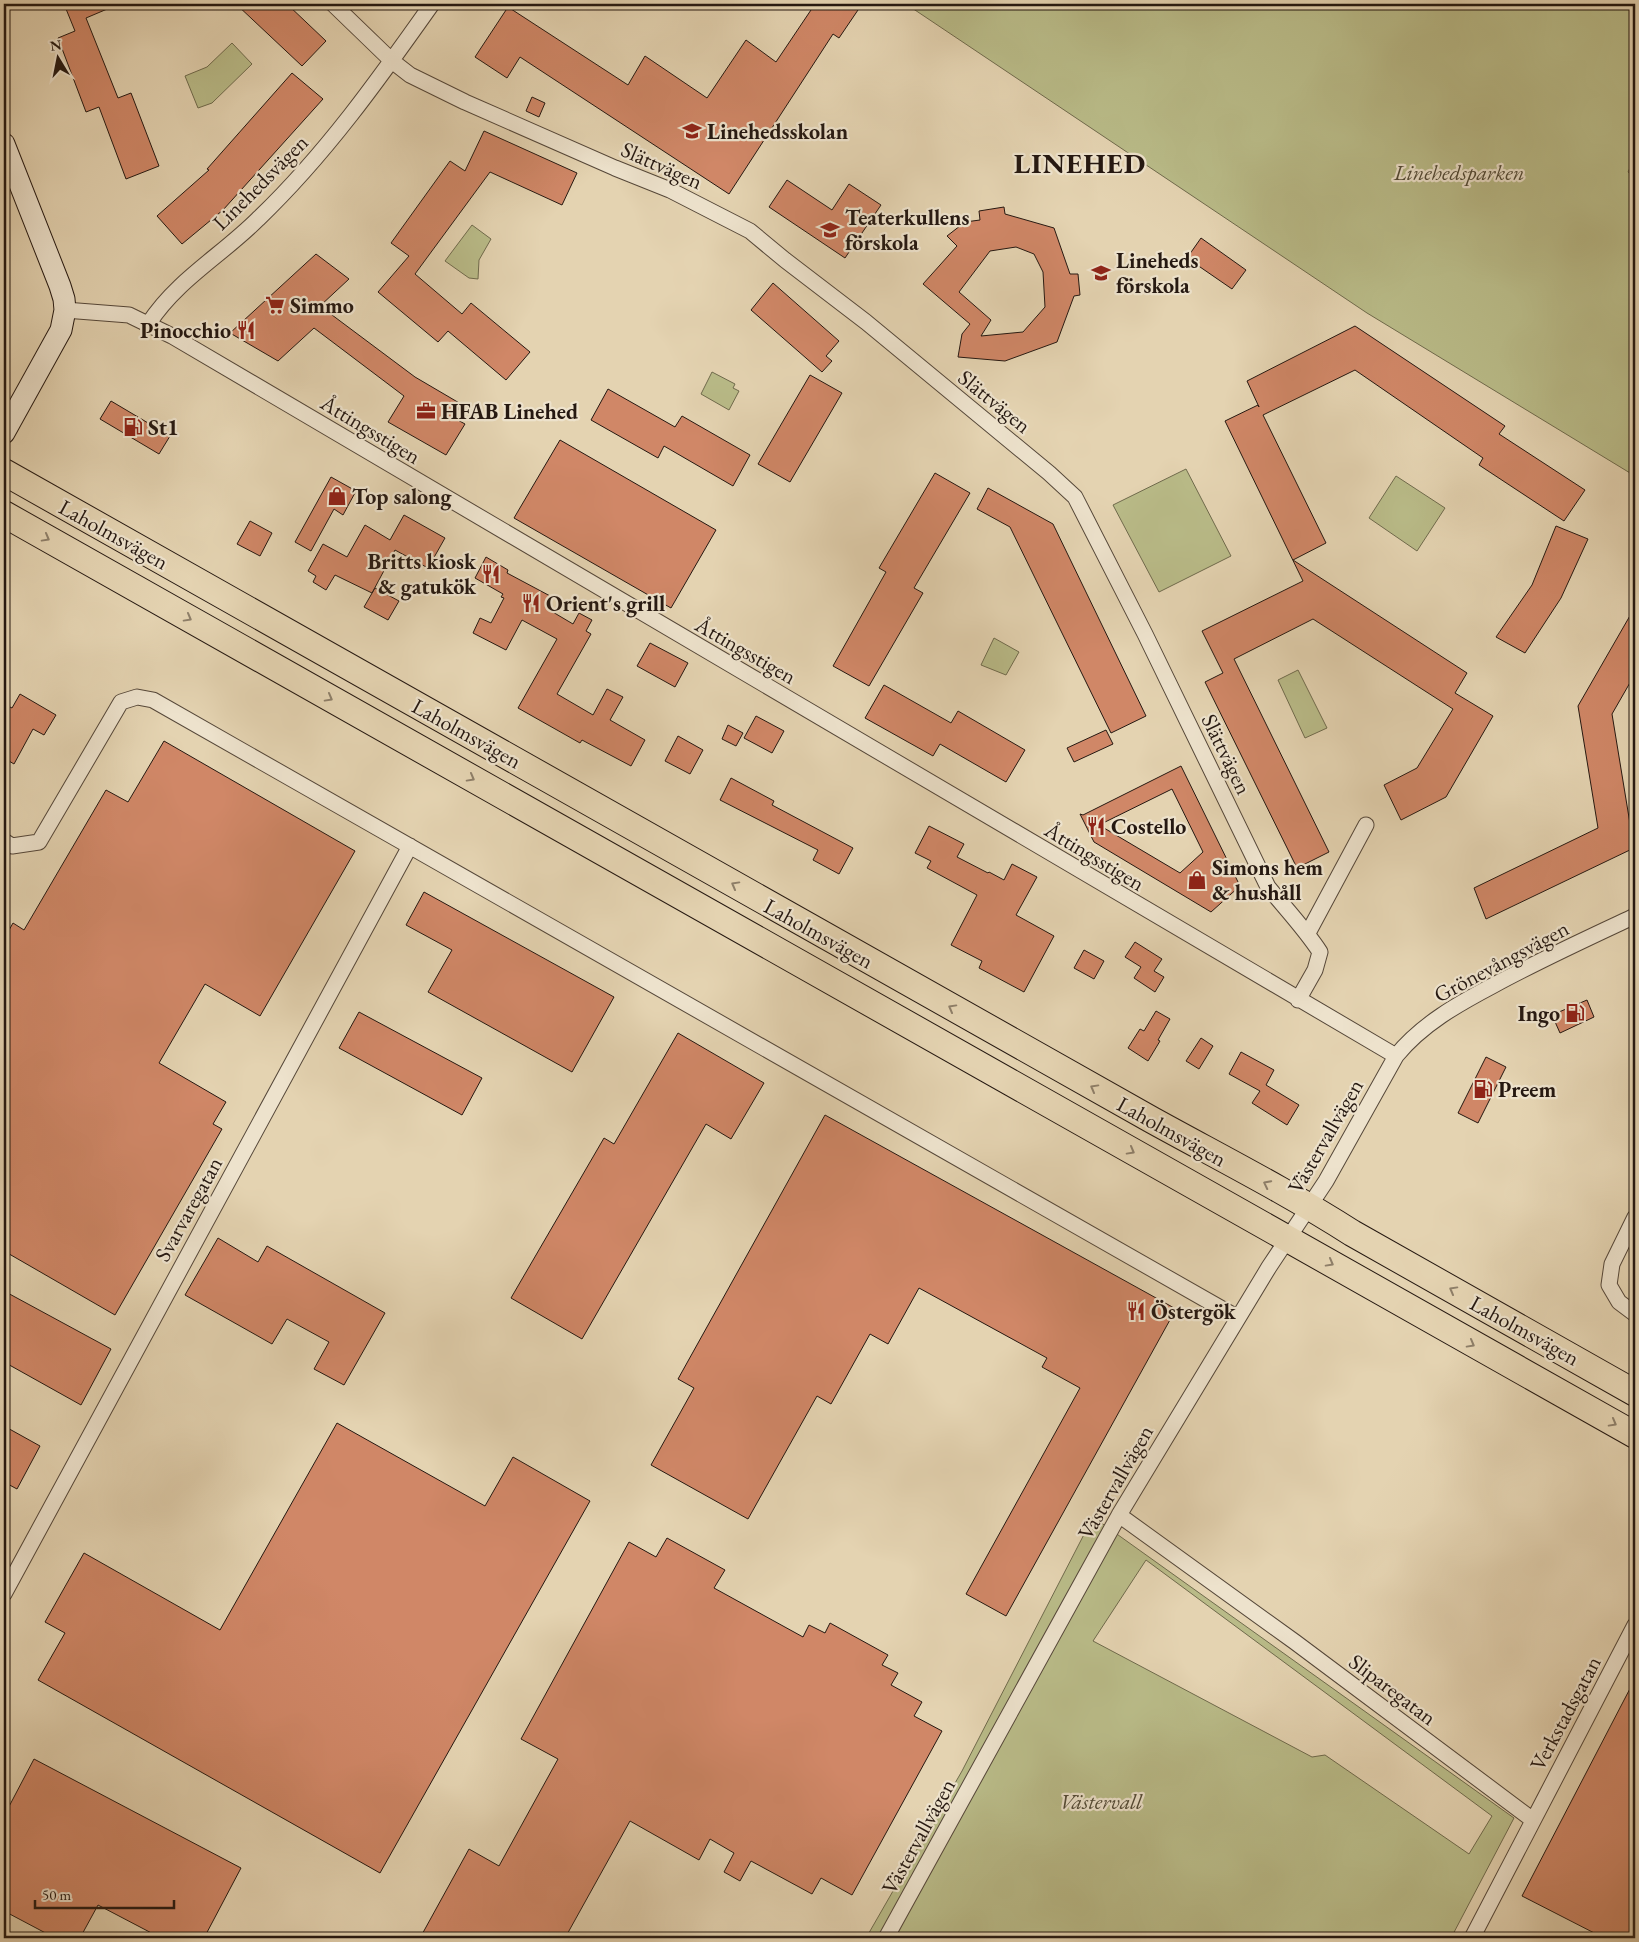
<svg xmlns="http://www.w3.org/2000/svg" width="1639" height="1942" viewBox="0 0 1639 1942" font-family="'EB Garamond',serif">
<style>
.green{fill:#b9bb88;stroke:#6f6a4c;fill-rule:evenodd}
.building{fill:#d08767;stroke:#251811;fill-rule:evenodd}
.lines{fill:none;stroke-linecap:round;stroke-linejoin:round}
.street-casing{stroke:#554739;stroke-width:17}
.secondary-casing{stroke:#251811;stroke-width:23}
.highway-casing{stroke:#251811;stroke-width:28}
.street{stroke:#ede2cc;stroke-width:15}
.secondary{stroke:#ede2cc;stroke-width:21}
.highway{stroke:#e4d3b1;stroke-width:26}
.oneway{stroke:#8e7f69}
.labels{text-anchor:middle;stroke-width:4.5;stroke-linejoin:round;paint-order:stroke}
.poi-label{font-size:22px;font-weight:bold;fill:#251811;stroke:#ede2cc;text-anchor:start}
.street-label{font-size:22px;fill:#251811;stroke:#ede2cc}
.park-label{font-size:22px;font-style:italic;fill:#514935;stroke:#ede2cc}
.district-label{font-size:28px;font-weight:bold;letter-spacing:1px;fill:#251811;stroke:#ede2cc}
</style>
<rect width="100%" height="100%" fill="#e4d3b1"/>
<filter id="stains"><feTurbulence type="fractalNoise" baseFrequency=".004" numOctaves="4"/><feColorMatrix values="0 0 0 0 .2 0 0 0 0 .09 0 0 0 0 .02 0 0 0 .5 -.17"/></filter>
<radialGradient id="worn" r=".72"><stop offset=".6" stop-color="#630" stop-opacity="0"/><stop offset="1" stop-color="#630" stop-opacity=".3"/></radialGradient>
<path class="green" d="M 906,4 L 1635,4 L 1635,158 L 1628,172 L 1635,177 L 1635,476 L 1367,313 Z
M 232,43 L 252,64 L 212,103 L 198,108 L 185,76 L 207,67 Z
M 472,225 L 491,239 L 479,260 L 478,279 L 469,278 L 445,261 Z
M 712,372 L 735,384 L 733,388 L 739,391 L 729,410 L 701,394 Z
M 1186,469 L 1231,556 L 1159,592 L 1113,505 Z
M 1396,476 L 1445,508 L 1417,551 L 1369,518 Z
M 994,638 L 1019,652 L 1006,675 L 981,665 Z
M 1298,670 L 1327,728 L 1305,738 L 1278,680 Z
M 1093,1517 L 1514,1818 L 1451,1938 L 866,1938 L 962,1771 ZM 1146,1560 L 1492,1816 L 1469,1854 L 1325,1755 L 1312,1757 L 1093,1641 Z"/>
<path class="building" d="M 64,4 L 119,4 L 86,18 L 118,98 L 131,93 L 159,166 L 126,179 L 99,107 L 86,112 L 58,38 L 75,31 Z
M 236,4 L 287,4 L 326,41 L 302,66 Z
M 815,4 L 848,4 L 858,10 L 839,38 L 833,34 L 729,194 L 520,57 L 507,78 L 475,57 L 508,7 L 628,85 L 645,56 L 707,98 L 746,40 L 776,62 Z
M 292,73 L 323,99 L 223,210 L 182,244 L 157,216 L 209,170 L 207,169 Z
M 532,97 L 545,103 L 539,117 L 526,111 Z
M 484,131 L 577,173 L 562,205 L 490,172 L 415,274 L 462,314 L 471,303 L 530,352 L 506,380 L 448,331 L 438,342 L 378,292 L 409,256 L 391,243 L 450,161 L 465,171 Z
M 787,180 L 832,210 L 849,184 L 881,205 L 845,258 L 769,207 Z
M 1004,207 L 1005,214 L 1054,228 L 1070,274 L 1078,274 L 1080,295 L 1074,296 L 1057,342 L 1005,361 L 958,357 L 962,334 L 970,324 L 923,284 L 957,246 L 947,236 L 965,222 L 980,220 L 979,211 ZM 1016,247 L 1034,254 L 1043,272 L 1045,307 L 1023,332 L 981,336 L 991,320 L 959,292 L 990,251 Z
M 1201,238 L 1246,270 L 1232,289 L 1187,258 Z
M 316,254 L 349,279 L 320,306 L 415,377 L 461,404 L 454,418 L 465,424 L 446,455 L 388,422 L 404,396 L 314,328 L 278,361 L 230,333 Z
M 773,283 L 839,341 L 826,356 L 832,361 L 822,372 L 751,310 Z
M 1355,326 L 1505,426 L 1499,434 L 1585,490 L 1564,521 L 1479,465 L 1483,458 L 1355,370 L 1263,415 L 1326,543 L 1293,560 L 1467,673 L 1455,693 L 1493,716 L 1446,797 L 1401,820 L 1384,785 L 1417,768 L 1453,709 L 1313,619 L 1234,659 L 1329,852 L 1297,868 L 1205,682 L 1223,673 L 1202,631 L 1303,581 L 1225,421 L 1258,405 L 1259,407 L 1247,381 Z
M 810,375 L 842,393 L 790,482 L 758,464 Z
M 608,389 L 675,427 L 682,416 L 750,455 L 733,486 L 664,446 L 658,458 L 591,420 Z
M 111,401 L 170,436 L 159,454 L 100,419 Z
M 560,440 L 716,530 L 671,608 L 514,518 Z
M 935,473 L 970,493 L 914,588 L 923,593 L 869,686 L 833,666 L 886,572 L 879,568 Z
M 331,477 L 356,491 L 343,515 L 334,509 L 311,551 L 295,542 Z
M 988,488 L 1053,524 L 1146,716 L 1111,733 L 1010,527 L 977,509 Z
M 404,515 L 445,538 L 428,568 L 395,550 L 372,593 L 335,575 L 326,590 L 313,582 L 316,576 L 308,571 L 323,544 L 347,557 L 365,525 L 390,540 Z
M 250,521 L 272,533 L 260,556 L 237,544 Z
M 1556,526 L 1588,539 L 1561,598 L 1525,653 L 1496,637 L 1532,585 Z
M 486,557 L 508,570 L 507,573 L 552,597 L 546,608 L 573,624 L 579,613 L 592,620 L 586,631 L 591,634 L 557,694 L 593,715 L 607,689 L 623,697 L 610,720 L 645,740 L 631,766 L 582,740 L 580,743 L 518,708 L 557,639 L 522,620 L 506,650 L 473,633 L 480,618 L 491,623 L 504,598 L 501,597 L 503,594 L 475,578 Z
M 375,588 L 399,601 L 388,620 L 364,607 Z
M 1635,607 L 1635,674 L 1612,714 L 1634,848 L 1486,919 L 1474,888 L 1598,828 L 1578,706 Z
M 650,643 L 688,663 L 675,687 L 637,666 Z
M 884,685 L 951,723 L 958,711 L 1025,750 L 1006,782 L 940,744 L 933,756 L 865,718 Z
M 20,694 L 56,715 L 44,735 L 33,729 L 14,764 L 4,758 L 4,704 L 12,708 Z
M 756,716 L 784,731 L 772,753 L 744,738 Z
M 728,725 L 743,733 L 736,746 L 722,739 Z
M 1106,730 L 1113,744 L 1074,762 L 1067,748 Z
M 678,736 L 703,750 L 690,774 L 665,761 Z
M 164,741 L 355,851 L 260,1016 L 205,984 L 159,1063 L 226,1102 L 213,1124 L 222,1129 L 115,1315 L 4,1251 L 4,939 L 13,923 L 24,930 L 106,790 L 128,802 Z
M 1181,766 L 1240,886 L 1211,912 L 1094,842 L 1080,814 L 1083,815 ZM 1172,789 L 1203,852 L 1180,873 L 1099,825 Z
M 731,778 L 774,801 L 772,805 L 853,848 L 839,874 L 813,860 L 818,850 L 720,800 Z
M 929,826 L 964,844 L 957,857 L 988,873 L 989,872 L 1004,880 L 1012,864 L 1037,877 L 1016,915 L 1054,936 L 1024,992 L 979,968 L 982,961 L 951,945 L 977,895 L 927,868 L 931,861 L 915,853 Z
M 424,892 L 614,997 L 572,1072 L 428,992 L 452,950 L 406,925 Z
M 1135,942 L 1162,959 L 1154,971 L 1164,977 L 1155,992 L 1134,978 L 1141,967 L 1125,957 Z
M 1084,950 L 1104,961 L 1094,979 L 1074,968 Z
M 1587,1000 L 1594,1017 L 1560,1033 L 1552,1015 Z
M 1156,1011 L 1170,1019 L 1158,1040 L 1160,1041 L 1148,1061 L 1128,1048 L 1140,1029 L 1144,1031 Z
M 359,1012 L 482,1078 L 462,1115 L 339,1048 Z
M 678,1033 L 764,1083 L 731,1139 L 706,1124 L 582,1339 L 511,1298 L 604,1138 L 614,1144 Z
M 1201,1038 L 1213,1046 L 1199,1069 L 1186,1061 Z
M 1241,1052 L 1274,1070 L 1266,1085 L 1299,1105 L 1287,1125 L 1252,1103 L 1260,1091 L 1229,1074 Z
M 1486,1057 L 1506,1067 L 1478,1123 L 1458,1113 Z
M 825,1115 L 1176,1309 L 1006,1616 L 966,1594 L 1080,1388 L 1042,1367 L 1047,1358 L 919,1288 L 888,1344 L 870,1334 L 831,1404 L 817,1396 L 748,1519 L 651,1465 L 694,1388 L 678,1379 Z
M 218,1238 L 258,1262 L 267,1246 L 385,1313 L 344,1385 L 314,1369 L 329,1342 L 287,1319 L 272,1344 L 185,1295 Z
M 4,1291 L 111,1349 L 81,1405 L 4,1362 Z
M 337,1423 L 485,1506 L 513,1457 L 590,1501 L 380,1873 L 38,1680 L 65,1633 L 45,1622 L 84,1553 L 220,1630 Z
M 4,1426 L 40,1446 L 17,1489 L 4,1482 Z
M 667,1538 L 725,1570 L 714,1588 L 803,1637 L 809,1625 L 825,1633 L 830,1623 L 888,1655 L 882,1665 L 898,1673 L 891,1685 L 922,1702 L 914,1716 L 942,1731 L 852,1895 L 821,1878 L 812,1894 L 751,1861 L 740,1881 L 724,1872 L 734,1853 L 710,1839 L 699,1860 L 630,1821 L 565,1938 L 420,1938 L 469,1849 L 499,1866 L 558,1759 L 521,1739 L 629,1542 L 656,1557 Z
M 1635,1679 L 1635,1938 L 1604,1938 L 1522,1896 Z
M 34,1759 L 241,1868 L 204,1938 L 161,1938 L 98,1905 L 80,1938 L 55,1938 L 4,1911 L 4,1816 Z"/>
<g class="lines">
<g class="street-casing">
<path id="street" d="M 333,4 L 392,61 L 410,75 L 465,102 L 615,168 L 670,190 L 750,231 L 785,260 L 866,322 L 1049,473 L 1075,497 L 1145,634 L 1268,887 C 1286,909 1305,929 1320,952 L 1315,970 L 1298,1000
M 65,310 L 129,315 L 172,336 L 1396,1056
M 149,323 C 177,280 222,255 258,219 C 325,155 379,79 432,4
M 4,841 L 12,846 L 39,842 L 121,702 L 137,697 L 153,700 L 1238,1318
M 1308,933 L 1366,825
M 1635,1217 L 1612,1264 L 1609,1285 L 1619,1302 L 1635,1314
M 1119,1515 L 1295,1642 L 1533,1820
M 4,1594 L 410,846
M 886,1938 L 1119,1515 L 1269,1267 L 1326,1181 L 1396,1056 C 1422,1024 1458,1004 1494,985 C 1540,960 1588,938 1635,916
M 1472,1938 L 1635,1625"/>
</g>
<g class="secondary-casing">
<path id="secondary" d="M 4,144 L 60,286 L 64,299 L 65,310 L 61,330 L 4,433"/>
</g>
<g class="highway-casing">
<path id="highway" d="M 4,472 L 1152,1120 C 1219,1157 1288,1192 1352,1233 L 1635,1393
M 4,514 L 1635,1435"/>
</g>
<use href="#street" class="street"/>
<use href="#secondary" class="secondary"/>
<use href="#highway" class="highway"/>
</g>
<defs><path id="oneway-chevron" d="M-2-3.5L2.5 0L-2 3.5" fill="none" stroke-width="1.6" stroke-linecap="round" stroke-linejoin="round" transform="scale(1.25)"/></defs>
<g class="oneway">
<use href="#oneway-chevron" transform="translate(46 538) rotate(29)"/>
<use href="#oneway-chevron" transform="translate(188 618) rotate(29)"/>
<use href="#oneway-chevron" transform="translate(329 698) rotate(29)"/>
<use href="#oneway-chevron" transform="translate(471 778) rotate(29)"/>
<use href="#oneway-chevron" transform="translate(735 885) rotate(-151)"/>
<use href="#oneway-chevron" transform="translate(952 1008) rotate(-151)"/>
<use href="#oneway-chevron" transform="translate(1094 1088) rotate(-151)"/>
<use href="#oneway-chevron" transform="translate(1131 1151) rotate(29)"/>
<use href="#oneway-chevron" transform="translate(1267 1184) rotate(-153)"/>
<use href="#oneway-chevron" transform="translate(1330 1263) rotate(29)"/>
<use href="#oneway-chevron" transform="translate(1453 1290) rotate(-151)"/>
<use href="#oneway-chevron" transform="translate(1471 1344) rotate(29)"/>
<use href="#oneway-chevron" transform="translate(1613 1423) rotate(29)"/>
</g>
<defs>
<g id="school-bare" transform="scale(1.5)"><path d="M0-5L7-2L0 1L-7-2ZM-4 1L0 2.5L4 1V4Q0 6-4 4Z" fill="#8f2418" stroke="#ede2cc" stroke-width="2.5" paint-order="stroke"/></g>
<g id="supermarket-bare" transform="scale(1.5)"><path d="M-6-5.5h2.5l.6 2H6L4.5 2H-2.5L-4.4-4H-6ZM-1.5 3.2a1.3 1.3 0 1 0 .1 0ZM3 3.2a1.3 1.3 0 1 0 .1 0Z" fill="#8f2418" stroke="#ede2cc" stroke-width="2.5" paint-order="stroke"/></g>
<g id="restaurant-bare" transform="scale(1.5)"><path d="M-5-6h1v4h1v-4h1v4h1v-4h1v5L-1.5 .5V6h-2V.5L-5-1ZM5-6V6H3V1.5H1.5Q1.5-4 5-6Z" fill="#8f2418" stroke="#ede2cc" stroke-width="2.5" paint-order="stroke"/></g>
<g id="office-bare" transform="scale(1.5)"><path d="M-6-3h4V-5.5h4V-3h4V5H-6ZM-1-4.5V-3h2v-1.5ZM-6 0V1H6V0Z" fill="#8f2418" stroke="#ede2cc" stroke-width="2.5" paint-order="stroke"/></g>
<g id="fuel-bare" transform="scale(1.5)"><path d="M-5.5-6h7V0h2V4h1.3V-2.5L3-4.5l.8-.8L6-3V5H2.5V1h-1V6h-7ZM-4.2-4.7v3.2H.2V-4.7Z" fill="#8f2418" stroke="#ede2cc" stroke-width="2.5" paint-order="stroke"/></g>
<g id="shop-bare" transform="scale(1.5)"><path d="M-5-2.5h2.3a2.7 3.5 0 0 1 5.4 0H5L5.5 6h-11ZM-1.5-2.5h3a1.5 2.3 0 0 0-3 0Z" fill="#8f2418" stroke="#ede2cc" stroke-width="2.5" paint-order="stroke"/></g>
</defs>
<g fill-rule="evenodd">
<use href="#school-bare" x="692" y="131"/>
<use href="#school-bare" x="830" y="230"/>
<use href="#school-bare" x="1101" y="273"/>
<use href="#supermarket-bare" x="275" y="305"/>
<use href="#restaurant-bare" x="246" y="330"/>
<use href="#office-bare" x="426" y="411"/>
<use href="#fuel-bare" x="133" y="427"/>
<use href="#shop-bare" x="337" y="496"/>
<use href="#restaurant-bare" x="491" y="574"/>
<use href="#restaurant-bare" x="531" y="603"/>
<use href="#restaurant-bare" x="1096" y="826"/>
<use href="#shop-bare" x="1197" y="880"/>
<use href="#fuel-bare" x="1575" y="1013"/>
<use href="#fuel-bare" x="1483" y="1089"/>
<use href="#restaurant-bare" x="1136" y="1311"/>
</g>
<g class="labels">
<g class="poi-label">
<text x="707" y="139">Linehedsskolan</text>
<text x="845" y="225">Teaterkullens<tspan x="845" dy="25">förskola</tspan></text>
<text x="1116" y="268">Lineheds<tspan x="1116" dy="25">förskola</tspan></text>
<text x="290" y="313">Simmo</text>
<text x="231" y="338" text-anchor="end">Pinocchio</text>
<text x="441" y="419">HFAB Linehed</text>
<text x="148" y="435">St1</text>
<text x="352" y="504">Top salong</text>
<text x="476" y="569" text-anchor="end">Britts kiosk<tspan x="476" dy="25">&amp; gatukök</tspan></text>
<text x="546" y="611">Orient's grill</text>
<text x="1111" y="834">Costello</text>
<text x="1212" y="875">Simons hem<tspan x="1212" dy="25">&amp; hushåll</tspan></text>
<text x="1560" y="1021" text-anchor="end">Ingo</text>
<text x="1498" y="1097">Preem</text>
<text x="1151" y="1319">Östergök</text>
</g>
<g class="street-label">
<text transform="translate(662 165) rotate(24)" y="8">Slättvägen</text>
<text transform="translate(260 182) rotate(-45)" y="8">Linehedsvägen</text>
<text transform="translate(995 401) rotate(39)" y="8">Slättvägen</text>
<text transform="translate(371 429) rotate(31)" y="8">Åttingsstigen</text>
<text transform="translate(114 534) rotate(29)" y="8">Laholmsvägen</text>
<text transform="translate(746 650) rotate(30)" y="8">Åttingsstigen</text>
<text transform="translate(467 733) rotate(29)" y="8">Laholmsvägen</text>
<text transform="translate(1227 754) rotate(64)" y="8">Slättvägen</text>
<text transform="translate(1095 856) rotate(31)" y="8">Åttingsstigen</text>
<text transform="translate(819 933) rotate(29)" y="8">Laholmsvägen</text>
<text transform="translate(1501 961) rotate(-28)" y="8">Grönevångsvägen</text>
<text transform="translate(1172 1131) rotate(29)" y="8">Laholmsvägen</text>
<text transform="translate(1325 1136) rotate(-60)" y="8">Västervallvägen</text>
<text transform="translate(188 1209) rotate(-61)" y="8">Svarvaregatan</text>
<text transform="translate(1525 1330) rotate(29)" y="8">Laholmsvägen</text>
<text transform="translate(1115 1482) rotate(-60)" y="8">Västervallvägen</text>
<text transform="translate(1393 1689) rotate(37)" y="8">Sliparegatan</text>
<text transform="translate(1565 1713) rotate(-62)" y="8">Verkstadsgatan</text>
<text transform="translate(918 1836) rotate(-61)" y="8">Västervallvägen</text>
</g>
<g class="park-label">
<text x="1459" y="180">Linehedsparken</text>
<text x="1101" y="1809">Västervall</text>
</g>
<g class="district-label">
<text x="1080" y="173">LINEHED</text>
</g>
</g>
<rect width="1639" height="1942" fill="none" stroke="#e4d3b1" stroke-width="20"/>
<rect x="5" y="5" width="1629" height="1932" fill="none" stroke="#251811" stroke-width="2.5"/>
<rect x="10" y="10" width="1619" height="1922" fill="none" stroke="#251811"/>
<g transform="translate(58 58) rotate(350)" stroke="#ede2cc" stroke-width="4" paint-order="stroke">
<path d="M0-4L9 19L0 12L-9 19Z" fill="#251811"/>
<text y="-8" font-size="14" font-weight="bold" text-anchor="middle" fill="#251811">N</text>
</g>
<path d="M35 1900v8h139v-8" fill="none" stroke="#251811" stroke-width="2.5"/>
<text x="42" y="1900" font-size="15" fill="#251811" stroke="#ede2cc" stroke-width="4" paint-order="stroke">50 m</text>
<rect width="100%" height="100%" filter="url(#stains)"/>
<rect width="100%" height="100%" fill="url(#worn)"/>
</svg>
